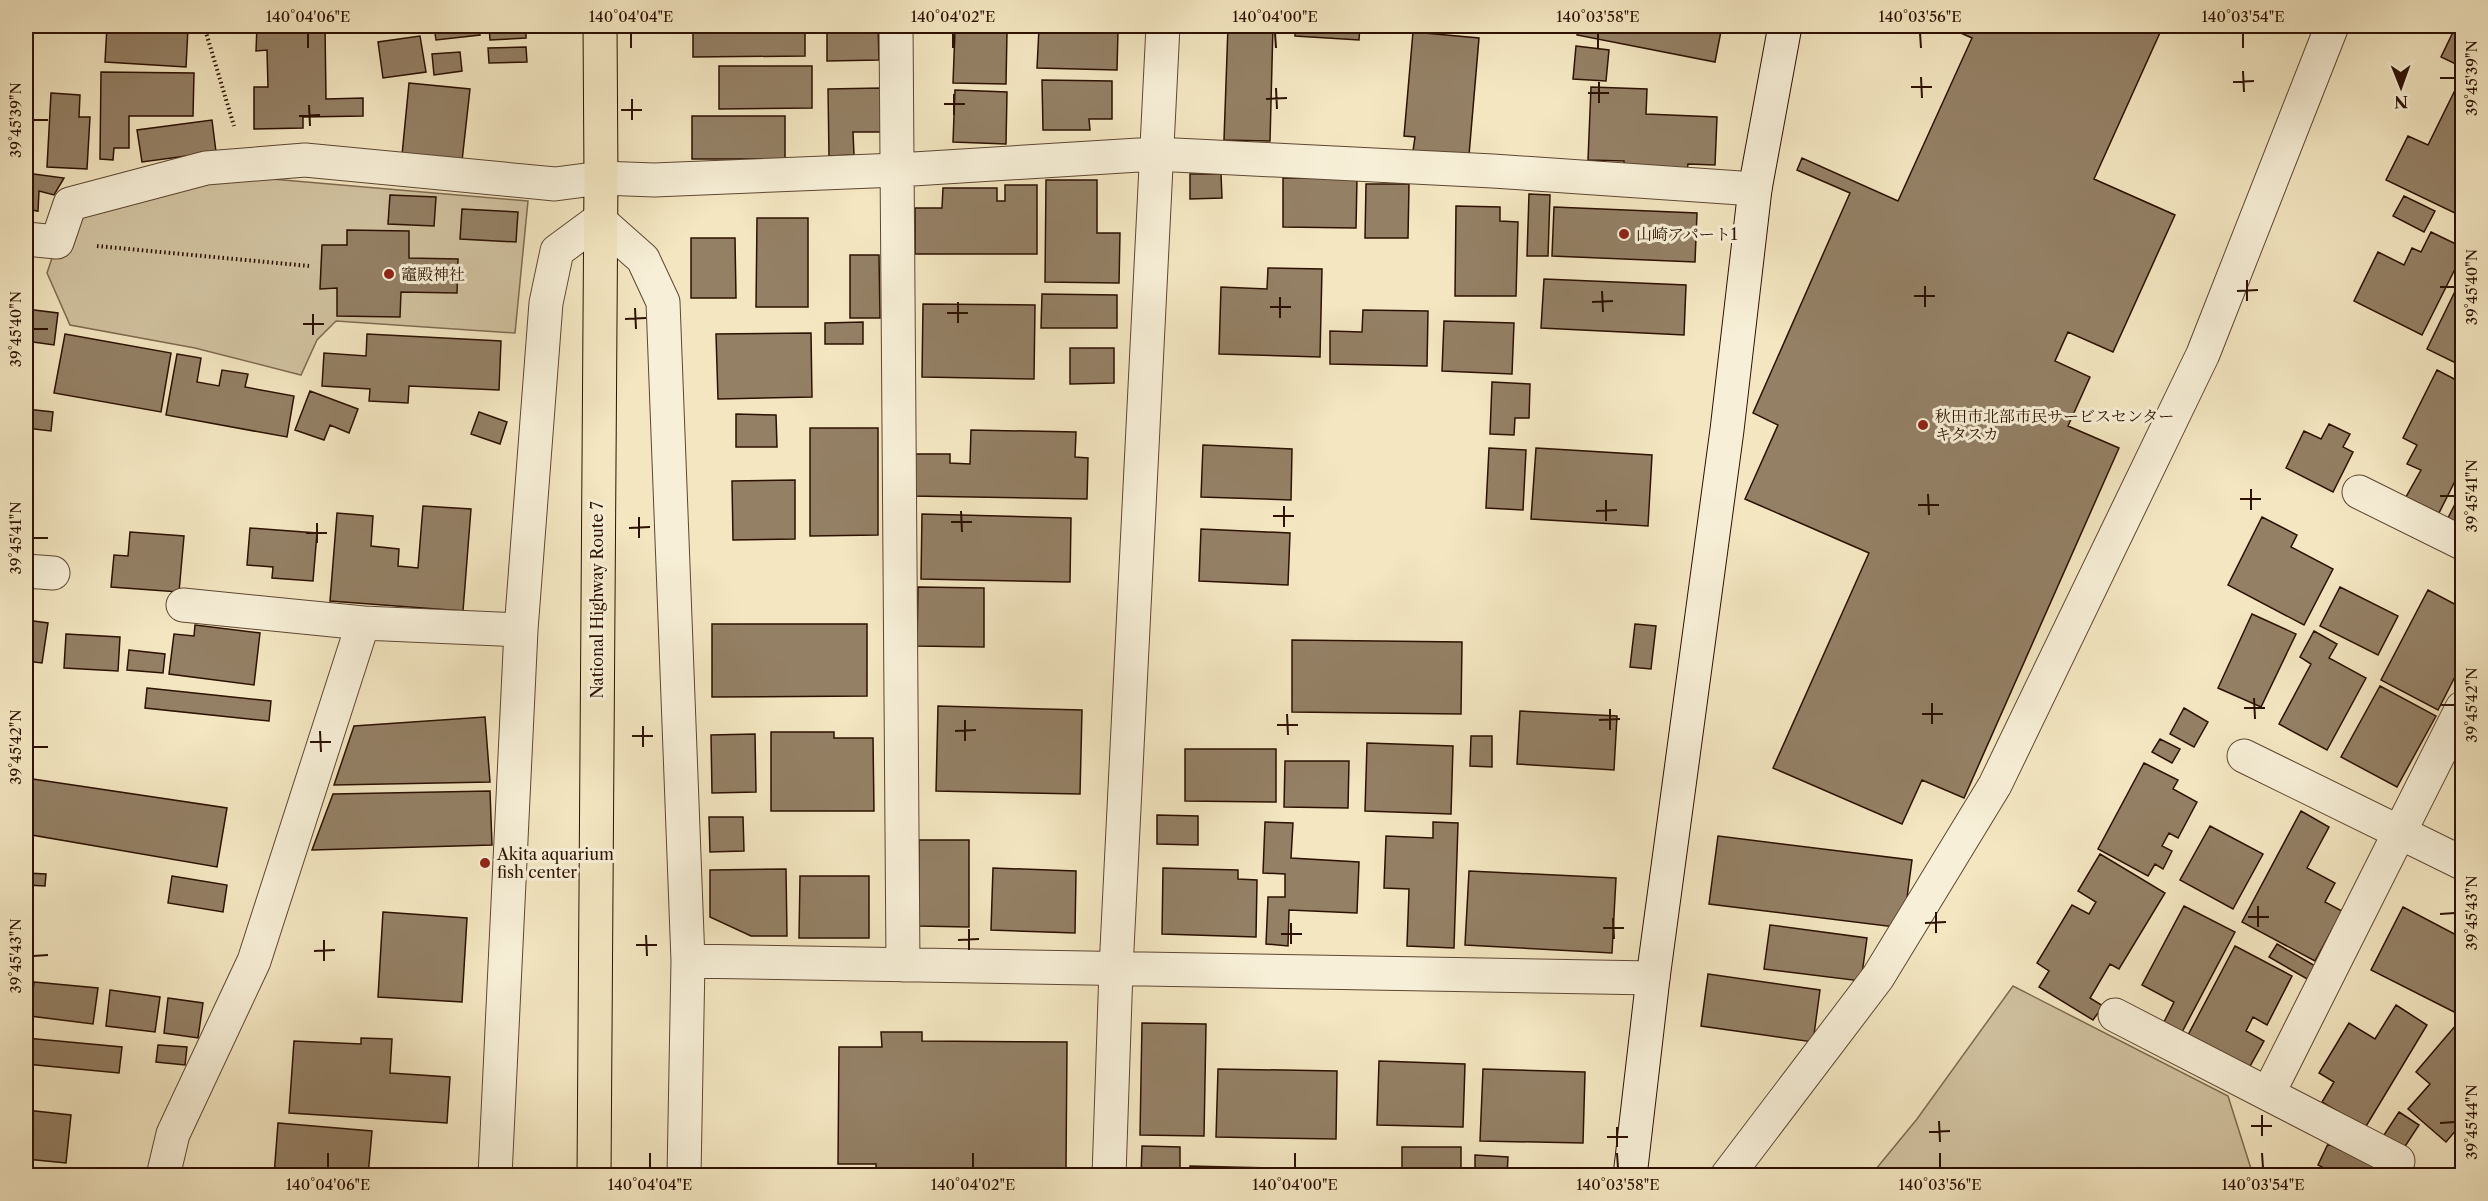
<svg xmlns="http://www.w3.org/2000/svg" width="2488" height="1201" viewBox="0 0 2488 1201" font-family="'Libre Caslon Text','Noto Serif JP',serif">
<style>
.green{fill:#d1c2a0;stroke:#7f6a50;stroke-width:1.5}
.building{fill:#948065;stroke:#2d1101;stroke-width:1.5}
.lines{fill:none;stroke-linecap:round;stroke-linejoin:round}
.street-casing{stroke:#5e4631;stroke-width:35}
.secondary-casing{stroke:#2d1101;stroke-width:35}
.highway-casing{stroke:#2d1101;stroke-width:35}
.path{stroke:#2d1101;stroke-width:4;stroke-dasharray:1.5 3;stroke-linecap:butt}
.street{stroke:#f7efd7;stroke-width:33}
.secondary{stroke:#f7efd7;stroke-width:33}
.highway{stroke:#f3e6c1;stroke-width:33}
.ticks{fill:none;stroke:#2d1101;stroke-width:2}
.poi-dot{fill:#8f2418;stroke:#f7efd7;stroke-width:2}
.labels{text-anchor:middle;stroke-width:6;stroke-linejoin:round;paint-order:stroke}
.poi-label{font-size:16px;fill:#2d1101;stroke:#f7efd7;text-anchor:start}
.street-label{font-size:16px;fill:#2d1101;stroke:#f7efd7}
.neatline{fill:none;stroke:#2d1101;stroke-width:2}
.ticks-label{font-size:15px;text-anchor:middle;fill:#2d1101}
</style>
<rect width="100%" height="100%" fill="#f3e6c1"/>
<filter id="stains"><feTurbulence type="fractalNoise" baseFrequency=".00333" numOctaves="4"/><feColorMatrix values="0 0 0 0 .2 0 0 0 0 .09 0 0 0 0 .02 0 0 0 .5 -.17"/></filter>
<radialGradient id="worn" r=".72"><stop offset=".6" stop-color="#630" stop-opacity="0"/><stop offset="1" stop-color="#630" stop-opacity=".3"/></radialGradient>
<path class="green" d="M 189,172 L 528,201 L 515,333 L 336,321 L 317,340 L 301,375 L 195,348 L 70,325 L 47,273 L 70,204 Z
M 2013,986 L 2228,1096 L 2253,1175 L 1871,1175 L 1917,1119 Z"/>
<path class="building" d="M 107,26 L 188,28 L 186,67 L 105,62 Z
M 257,26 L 325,26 L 326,99 L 363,98 L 363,116 L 303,117 L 303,128 L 254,129 L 254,87 L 268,87 L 267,50 L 256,51 Z
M 434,26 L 478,26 L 480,35 L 436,40 Z
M 489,26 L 526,26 L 526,38 L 490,40 Z
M 693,26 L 805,26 L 805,56 L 693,57 Z
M 843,26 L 878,26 L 879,60 L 827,61 L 827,27 Z
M 1228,26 L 1273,26 L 1270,141 L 1224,140 Z
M 1295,26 L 1360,26 L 1359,40 L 1295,36 Z
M 1579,26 L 1722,26 L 1715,62 L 1577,35 Z
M 1945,26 L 2163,26 L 2094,179 L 2175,215 L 2113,352 L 2068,332 L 2055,361 L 2090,377 L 2068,426 L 2119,448 L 1964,798 L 1922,780 L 1902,824 L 1773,768 L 1869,553 L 1745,499 L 1778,425 L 1753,413 L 1850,193 L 1797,170 L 1802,158 L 1898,201 L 1972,38 Z
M 2456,26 L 2462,26 L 2462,67 L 2441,57 Z
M 1039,28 L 1118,30 L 1117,70 L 1037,68 Z
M 955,31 L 1007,32 L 1006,84 L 953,83 Z
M 1413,32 L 1479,38 L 1469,155 L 1413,151 L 1415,137 L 1404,136 Z
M 420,36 L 426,72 L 383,78 L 378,42 Z
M 1576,46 L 1609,50 L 1606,81 L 1573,79 Z
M 526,47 L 527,62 L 489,63 L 488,48 Z
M 460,52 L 462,71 L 434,75 L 432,54 Z
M 719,66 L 812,66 L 812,108 L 719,109 Z
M 101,72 L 194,73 L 193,116 L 129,116 L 129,148 L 114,148 L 113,160 L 100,159 Z
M 1042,80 L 1112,81 L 1112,119 L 1089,119 L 1090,130 L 1043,130 Z
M 2460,80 L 2462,81 L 2462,208 L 2459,215 L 2386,180 L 2408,136 L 2428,145 Z
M 409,83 L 470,89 L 462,161 L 402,155 Z
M 1591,87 L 1647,89 L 1646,114 L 1717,117 L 1715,165 L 1688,164 L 1687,171 L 1624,168 L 1624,161 L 1588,160 Z
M 881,88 L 881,132 L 853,132 L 854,155 L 829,156 L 828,89 Z
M 955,90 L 1007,92 L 1006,144 L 953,142 Z
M 51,93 L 80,95 L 79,117 L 90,117 L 87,169 L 47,167 Z
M 692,116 L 785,116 L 785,159 L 692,159 Z
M 212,120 L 216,152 L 142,162 L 137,130 Z
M 26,173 L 64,178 L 54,195 L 39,191 L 38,211 L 26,209 Z
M 1190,174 L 1221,174 L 1222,198 L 1190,199 Z
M 1283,178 L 1357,178 L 1356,228 L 1283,227 Z
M 1046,180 L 1097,180 L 1097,233 L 1120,233 L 1119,283 L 1045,282 Z
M 1366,184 L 1409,184 L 1408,238 L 1365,238 Z
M 1005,185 L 1037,185 L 1037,254 L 915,254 L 915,208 L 942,208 L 943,188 L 997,188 L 997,201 L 1005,201 Z
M 1529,194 L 1550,195 L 1548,256 L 1527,256 Z
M 390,195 L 436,197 L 434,226 L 388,224 Z
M 2404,196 L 2435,211 L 2424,232 L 2393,216 Z
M 1456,206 L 1500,207 L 1500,221 L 1518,222 L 1516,296 L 1455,296 Z
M 1554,207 L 1697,213 L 1695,262 L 1552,256 Z
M 462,209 L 518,212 L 516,242 L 460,239 Z
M 757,218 L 808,218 L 808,307 L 756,307 Z
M 347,230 L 409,231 L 409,258 L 458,259 L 457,293 L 401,292 L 400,317 L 337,316 L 337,288 L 320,289 L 322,245 L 347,245 Z
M 2431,232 L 2462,247 L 2462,255 L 2422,335 L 2354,301 L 2378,252 L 2404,265 L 2412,248 L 2421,252 Z
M 691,238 L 735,238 L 736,298 L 691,298 Z
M 850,255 L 879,255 L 880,318 L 850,318 Z
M 1268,268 L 1322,269 L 1320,357 L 1219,354 L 1221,287 L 1267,289 Z
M 2462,277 L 2462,366 L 2427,349 Z
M 1544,279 L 1686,285 L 1684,335 L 1541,328 Z
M 1042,294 L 1117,295 L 1117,328 L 1041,328 Z
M 923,304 L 1035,305 L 1034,379 L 922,377 Z
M 26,309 L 58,313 L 54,345 L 26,341 Z
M 1363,310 L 1428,311 L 1427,366 L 1330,364 L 1330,331 L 1362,332 Z
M 1444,321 L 1514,323 L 1512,374 L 1442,371 Z
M 863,322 L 863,344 L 825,344 L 825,323 Z
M 811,333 L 812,397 L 718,399 L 716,334 Z
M 65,334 L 171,353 L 161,412 L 54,393 Z
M 367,334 L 501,341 L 499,390 L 409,386 L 408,403 L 369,401 L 370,389 L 322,386 L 324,353 L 366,356 Z
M 1070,348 L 1114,348 L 1114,383 L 1070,384 Z
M 177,354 L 201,358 L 197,382 L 219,386 L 222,370 L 248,374 L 245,387 L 294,396 L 287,437 L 166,415 Z
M 2437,370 L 2462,383 L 2462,467 L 2439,513 L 2406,497 L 2421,470 L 2407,464 L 2417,445 L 2403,438 Z
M 1492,382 L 1530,384 L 1529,418 L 1515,418 L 1514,435 L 1490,434 Z
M 310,391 L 358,409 L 349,433 L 330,425 L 324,440 L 295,430 Z
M 26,409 L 53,412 L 51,431 L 26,428 Z
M 479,412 L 507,422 L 500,444 L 471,434 Z
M 736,414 L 776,415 L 777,447 L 736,447 Z
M 2329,424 L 2350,434 L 2343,447 L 2353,452 L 2333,492 L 2286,468 L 2304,431 L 2321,439 Z
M 810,428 L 878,428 L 878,535 L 810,536 Z
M 971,430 L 1076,432 L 1075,457 L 1088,458 L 1087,499 L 911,496 L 911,454 L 950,454 L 950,463 L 970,464 Z
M 1203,445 L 1292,449 L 1291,500 L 1201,497 Z
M 1489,448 L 1526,450 L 1523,510 L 1486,508 Z
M 1536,448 L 1652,455 L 1648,526 L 1531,519 Z
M 795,480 L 795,539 L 733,540 L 732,481 Z
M 2462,490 L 2462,525 L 2448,518 Z
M 423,506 L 471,509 L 463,611 L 330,601 L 337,513 L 373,516 L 371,546 L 399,549 L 398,566 L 418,568 Z
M 922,514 L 1071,518 L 1070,582 L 921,579 Z
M 2262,517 L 2297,535 L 2291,547 L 2333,569 L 2304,625 L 2228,585 Z
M 250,528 L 317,533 L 313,581 L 272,578 L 273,567 L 247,565 Z
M 1201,529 L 1290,533 L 1288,585 L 1199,581 Z
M 130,532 L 184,536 L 179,592 L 111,587 L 114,555 L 128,556 Z
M 918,587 L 984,588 L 984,647 L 917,646 Z
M 2340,587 L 2398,616 L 2378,655 L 2320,626 Z
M 2428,590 L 2462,608 L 2462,663 L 2438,710 L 2381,680 Z
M 2252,614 L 2296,634 L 2261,707 L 2218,688 Z
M 26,620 L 48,623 L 42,663 L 26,661 Z
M 712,624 L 867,624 L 867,696 L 712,697 Z
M 1635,624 L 1656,626 L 1651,669 L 1630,667 Z
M 195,625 L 260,633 L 254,685 L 169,674 L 174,634 L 194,636 Z
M 2314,631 L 2337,644 L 2329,658 L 2366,678 L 2327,750 L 2279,724 L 2311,664 L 2300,657 Z
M 66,634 L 120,637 L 118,671 L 64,668 Z
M 1292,640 L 1462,642 L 1461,714 L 1292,712 Z
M 129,650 L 165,654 L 163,673 L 127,670 Z
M 2380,686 L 2436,716 L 2397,787 L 2341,757 Z
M 147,688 L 271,701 L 269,721 L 145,708 Z
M 938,706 L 1082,710 L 1080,794 L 936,791 Z
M 2184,708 L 2208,722 L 2194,747 L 2170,734 Z
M 1520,711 L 1617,716 L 1614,770 L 1517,764 Z
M 485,717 L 490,782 L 334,785 L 354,726 Z
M 771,732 L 834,732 L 834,738 L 873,738 L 874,811 L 771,811 Z
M 755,734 L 756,792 L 712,793 L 711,735 Z
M 1471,736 L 1492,736 L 1492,767 L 1470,766 Z
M 2160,739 L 2180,749 L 2172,763 L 2152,752 Z
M 1367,743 L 1453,746 L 1451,814 L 1365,811 Z
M 1185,749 L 1276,749 L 1276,802 L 1185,801 Z
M 1285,761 L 1349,761 L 1348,808 L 1284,807 Z
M 2144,763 L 2178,780 L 2173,789 L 2197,802 L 2178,838 L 2169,833 L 2162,846 L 2172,851 L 2163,869 L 2155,864 L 2148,876 L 2098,849 Z
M 26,778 L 227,808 L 217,867 L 26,834 Z
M 490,791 L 492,845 L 312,850 L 333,794 Z
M 2301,811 L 2329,827 L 2307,868 L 2335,883 L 2325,902 L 2342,911 L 2315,961 L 2242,922 Z
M 1157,815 L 1198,816 L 1198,845 L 1157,844 Z
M 709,817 L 743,817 L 744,851 L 710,852 Z
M 1265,822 L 1293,823 L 1291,858 L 1359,862 L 1357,913 L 1289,910 L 1288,946 L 1266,944 L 1268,897 L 1285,897 L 1285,874 L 1263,873 Z
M 1433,822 L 1458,823 L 1454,948 L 1407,946 L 1409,889 L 1384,888 L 1386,836 L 1433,838 Z
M 2210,826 L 2263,854 L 2233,909 L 2180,880 Z
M 1718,836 L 1912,860 L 1903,928 L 1709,904 Z
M 919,840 L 969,840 L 969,927 L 919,926 Z
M 2100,854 L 2165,893 L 2119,969 L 2110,964 L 2090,998 L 2103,1006 L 2093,1020 L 2039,987 L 2049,971 L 2037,963 L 2072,905 L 2089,914 L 2096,902 L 2078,891 Z
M 993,868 L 1076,871 L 1075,933 L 991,930 Z
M 1163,868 L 1238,870 L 1238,879 L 1257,880 L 1256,937 L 1162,934 Z
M 786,869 L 787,936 L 751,936 L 710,917 L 710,870 Z
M 1469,871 L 1616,878 L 1612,953 L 1465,945 Z
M 26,873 L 46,874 L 45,886 L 26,885 Z
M 172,876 L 227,885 L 223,912 L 168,903 Z
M 800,876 L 869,876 L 869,938 L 799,938 Z
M 2184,906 L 2235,932 L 2181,1034 L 2163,1024 L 2174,1002 L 2142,985 Z
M 2403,907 L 2462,938 L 2462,1016 L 2371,970 Z
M 383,912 L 467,918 L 462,1002 L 378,997 Z
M 1770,925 L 1867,938 L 1861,981 L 1764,969 Z
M 2277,944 L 2317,967 L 2309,980 L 2269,957 Z
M 2235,946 L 2292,976 L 2267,1025 L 2253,1017 L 2246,1031 L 2264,1041 L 2249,1068 L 2188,1035 Z
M 1708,974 L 1820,990 L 1813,1042 L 1701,1026 Z
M 34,982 L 98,988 L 93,1024 L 30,1016 Z
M 110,990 L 160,997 L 155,1032 L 106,1026 Z
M 168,998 L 203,1003 L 198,1038 L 164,1033 Z
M 2396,1005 L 2427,1025 L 2365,1128 L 2322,1102 L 2334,1082 L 2319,1073 L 2349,1023 L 2375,1039 Z
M 1142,1023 L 1206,1024 L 1204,1136 L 1140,1135 Z
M 2456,1025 L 2462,1030 L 2462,1123 L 2446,1142 L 2408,1109 L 2430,1084 L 2416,1072 Z
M 881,1032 L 922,1032 L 922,1041 L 1067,1042 L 1066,1169 L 935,1168 L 935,1176 L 876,1176 L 876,1164 L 838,1164 L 839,1047 L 882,1047 Z
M 26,1038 L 122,1047 L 119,1073 L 26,1064 Z
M 361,1038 L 392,1039 L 390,1073 L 450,1077 L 447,1123 L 289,1113 L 294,1041 L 361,1044 Z
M 158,1045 L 187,1047 L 185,1065 L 156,1062 Z
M 1379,1061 L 1465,1064 L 1463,1127 L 1377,1125 Z
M 1218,1069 L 1337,1071 L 1336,1139 L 1216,1137 Z
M 1483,1069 L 1585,1072 L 1583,1143 L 1480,1141 Z
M 26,1110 L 71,1115 L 66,1163 L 26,1159 Z
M 2399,1112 L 2419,1125 L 2402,1151 L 2382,1138 Z
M 278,1123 L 372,1131 L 368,1176 L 274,1176 Z
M 2328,1144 L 2381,1168 L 2377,1176 L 2339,1176 L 2318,1165 Z
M 1142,1146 L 1180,1147 L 1180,1176 L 1141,1176 Z
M 1402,1147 L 1461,1147 L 1461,1176 L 1402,1176 Z
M 1475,1155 L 1508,1157 L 1507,1176 L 1475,1176 Z
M 1190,1166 L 1277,1168 L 1276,1176 L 1190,1176 Z"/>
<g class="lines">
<g class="street-casing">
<path id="street" d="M 896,26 L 903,965
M 26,239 L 57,242 L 70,204 L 206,168 L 305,160 L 555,184 L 601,178 L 654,180 L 897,170 L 1155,154 L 1493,171 L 1755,189
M 2359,492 L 2462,543
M 26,571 L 53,573
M 183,605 L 363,623
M 2244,756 L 2462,863
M 688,961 L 1653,978
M 2115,1015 L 2398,1161
M 2269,1092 L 2462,708
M 163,1176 L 173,1134 L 254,961 L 363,623 L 521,630
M 495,1176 L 521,630 L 546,303 L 557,251 L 599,220 L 643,259 L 663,302 L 688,961 L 684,1176
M 1109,1176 L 1116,969 L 1163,26
M 1727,1176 L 1878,977 L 1995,785 L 2203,354 L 2332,26"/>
</g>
<g class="secondary-casing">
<path id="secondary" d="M 1630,1176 L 1653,978 L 1727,430 L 1755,189 L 1785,26"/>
</g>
<g class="highway-casing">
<path id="highway" d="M 594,1176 L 601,178 L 600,26"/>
</g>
<path class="path" d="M 204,26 L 234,126
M 97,246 L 309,266"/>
<use href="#street" class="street"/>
<use href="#secondary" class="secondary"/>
<use href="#highway" class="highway"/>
</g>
<path class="ticks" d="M 308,33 L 308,48M 631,33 L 631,48M 953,33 L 953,48M 1275,33 L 1276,48M 1598,33 L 1598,48M 1920,33 L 1921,48M 2243,33 L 2243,48M 2243,71 L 2244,92M 1921,77 L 1922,98M 2440,78 L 2455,78M 1599,82 L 1599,103M 2233,82 L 2254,81M 1911,87 L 1932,87M 1276,88 L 1277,109M 1588,93 L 1609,93M 954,94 L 954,115M 632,99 L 632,120M 1266,99 L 1287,98M 944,104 L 965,104M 309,105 L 310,126M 621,110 L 642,110M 299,116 L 320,115M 33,120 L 48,120M 2247,280 L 2247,301M 1925,286 L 1925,307M 2440,287 L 2455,287M 1602,291 L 1603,312M 2237,291 L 2258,290M 1914,296 L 1935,296M 1280,297 L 1280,318M 958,302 L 958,323M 1592,302 L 1613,301M 1270,307 L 1291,307M 635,308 L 636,329M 947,313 L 968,313M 313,314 L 313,335M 625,319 L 646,318M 303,324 L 324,324M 33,329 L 48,329M 2251,489 L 2251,510M 1928,494 L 1929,515M 2440,496 L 2455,496M 2240,499 L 2261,499M 1606,500 L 1606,521M 1918,505 L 1939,505M 1284,506 L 1284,527M 961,511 L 962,532M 1596,511 L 1617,510M 1273,516 L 1294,516M 639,517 L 639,538M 951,522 L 972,522M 317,523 L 317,543M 629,528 L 650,527M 306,533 L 327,533M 33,538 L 48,538M 2254,698 L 2255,719M 1932,703 L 1932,724M 2440,705 L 2455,705M 2244,708 L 2265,708M 1610,709 L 1610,730M 1287,714 L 1288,735M 1922,714 L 1943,714M 965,720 L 965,741M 1599,720 L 1620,719M 1277,725 L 1298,725M 643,726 L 643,747M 320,731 L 321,752M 955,731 L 976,730M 632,736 L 653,736M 310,742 L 331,742M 33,747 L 48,747M 2258,906 L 2258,927M 1936,912 L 1936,933M 2440,914 L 2455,913M 2248,917 L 2269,917M 1613,918 L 1614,939M 1291,923 L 1291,944M 1925,923 L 1946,922M 1603,928 L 1624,928M 969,929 L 969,950M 1281,934 L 1302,934M 646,935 L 647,956M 324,940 L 324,961M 958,940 L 979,939M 636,945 L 657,945M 314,951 L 335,950M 33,956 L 48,955M 2262,1115 L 2262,1136M 1939,1121 L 1940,1142M 2440,1123 L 2455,1122M 2251,1126 L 2272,1126M 1617,1127 L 1617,1147M 1929,1132 L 1950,1131M 1607,1137 L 1628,1137M 328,1153 L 328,1168M 650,1153 L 650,1168M 973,1153 L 973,1168M 1295,1153 L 1295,1168M 1617,1153 L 1618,1168M 1940,1153 L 1940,1168M 2262,1153 L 2263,1168"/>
<g class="poi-dot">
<circle cx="1624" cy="234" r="6"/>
<circle cx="389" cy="274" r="6"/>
<circle cx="1923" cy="425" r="6"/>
<circle cx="485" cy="863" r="6"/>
</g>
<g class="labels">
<g class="poi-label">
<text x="1636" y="240">山崎アパート1</text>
<text x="401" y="280">竈殿神社</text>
<text x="1935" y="422">秋田市北部市民サービスセンター<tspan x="1935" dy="18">キタスカ</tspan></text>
<text x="497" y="860">Akita aquarium<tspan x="497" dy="18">fish center</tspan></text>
</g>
<g class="street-label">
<text transform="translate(597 600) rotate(-90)" y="6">National Highway Route 7</text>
</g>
</g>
<rect width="2488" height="1201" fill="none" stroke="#f3e6c1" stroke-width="66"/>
<g transform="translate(2401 87) rotate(179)" stroke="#f7efd7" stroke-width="4.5" paint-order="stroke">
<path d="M0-4.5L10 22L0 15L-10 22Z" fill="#2d1101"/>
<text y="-9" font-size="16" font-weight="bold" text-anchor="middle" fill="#2d1101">N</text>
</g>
<rect x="33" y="33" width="2422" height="1135" class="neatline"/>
<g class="ticks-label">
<text x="308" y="22">140°04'06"E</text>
<text x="631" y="22">140°04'04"E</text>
<text x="953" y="22">140°04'02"E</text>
<text x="1275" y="22">140°04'00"E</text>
<text x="1598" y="22">140°03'58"E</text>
<text x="1920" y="22">140°03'56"E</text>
<text x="2243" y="22">140°03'54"E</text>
<text transform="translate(2472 78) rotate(-90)" y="5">39°45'39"N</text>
<text transform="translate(16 120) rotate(-90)" y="5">39°45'39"N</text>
<text transform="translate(2472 287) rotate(-90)" y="5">39°45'40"N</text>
<text transform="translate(16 329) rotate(-90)" y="5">39°45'40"N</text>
<text transform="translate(2472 496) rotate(-90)" y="5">39°45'41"N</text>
<text transform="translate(16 538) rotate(-90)" y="5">39°45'41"N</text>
<text transform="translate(2472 705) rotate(-90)" y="5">39°45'42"N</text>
<text transform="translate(16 747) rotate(-90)" y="5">39°45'42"N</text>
<text transform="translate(2472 913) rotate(-90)" y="5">39°45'43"N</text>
<text transform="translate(16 956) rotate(-90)" y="5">39°45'43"N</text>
<text transform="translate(2472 1122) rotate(-90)" y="5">39°45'44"N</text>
<text x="328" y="1190">140°04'06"E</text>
<text x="650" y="1190">140°04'04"E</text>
<text x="973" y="1190">140°04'02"E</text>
<text x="1295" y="1190">140°04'00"E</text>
<text x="1618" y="1190">140°03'58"E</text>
<text x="1940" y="1190">140°03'56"E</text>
<text x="2263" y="1190">140°03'54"E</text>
</g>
<rect width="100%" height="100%" filter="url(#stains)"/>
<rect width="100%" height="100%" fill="url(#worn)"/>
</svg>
